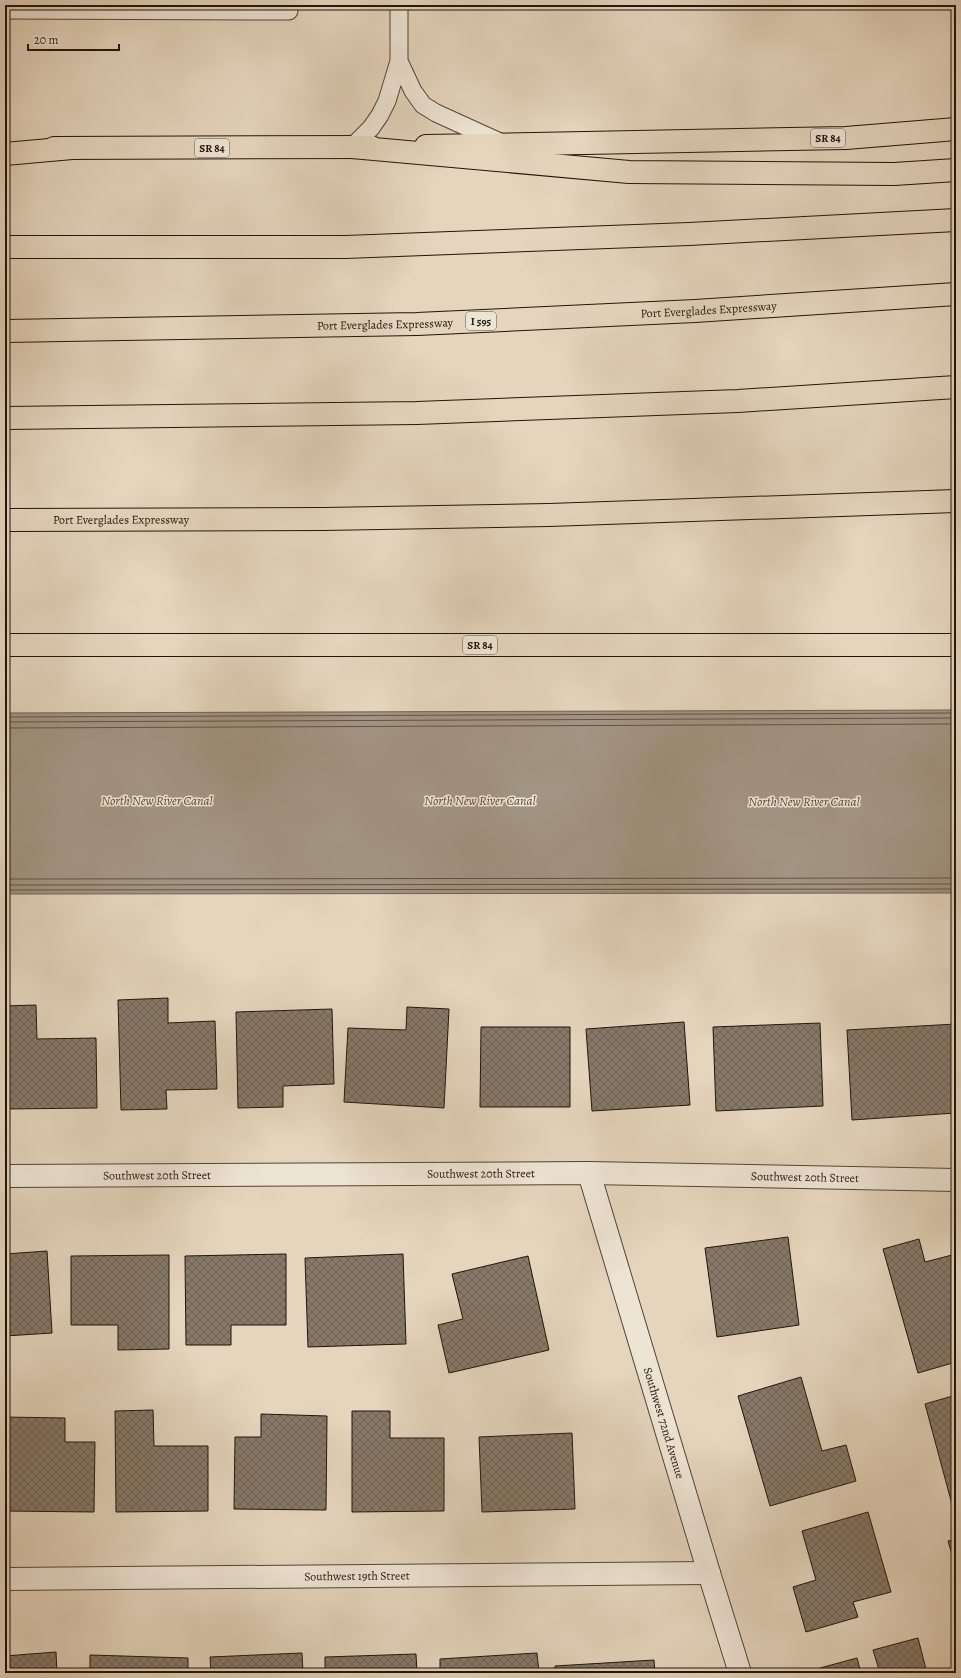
<svg xmlns="http://www.w3.org/2000/svg" width="961" height="1678" viewBox="0 0 961 1678" font-family="Alegreya,serif">
<style>
.water{fill:#a29482;stroke:#6e6154}
.lines{fill:none;stroke-linecap:round;stroke-linejoin:round}
.shore{stroke:#605448;stroke-width:1}
.building{fill:url(#building-cross-hatch);stroke:#1f150e}
.lane-casing{stroke:#50453a;stroke-width:19}
.street-casing{stroke:#50453a;stroke-width:24}
.primary-casing{stroke:#1f150e;stroke-width:24}
.highway-casing{stroke:#1f150e;stroke-width:24}
.lane{stroke:#eee4d4;stroke-width:17}
.street{stroke:#eee4d4;stroke-width:22}
.primary{stroke:#e5d5bd;stroke-width:22}
.highway{stroke:#e5d5bd;stroke-width:22}
.labels{text-anchor:middle;stroke-width:3;stroke-linejoin:round;paint-order:stroke}
.shield{fill:#eee4d4;stroke:#5d5349;stroke-width:1}
.shield-label{font-size:11px;font-weight:bold;fill:#1f150e}
.street-label{font-size:12px;fill:#1f150e;stroke:#eee4d4}
.water-label{font-size:13px;font-style:italic;fill:#53483c;stroke:#eee4d4}
</style>
<defs>
<pattern id="building-cross-hatch" width="8" height="8" patternUnits="userSpaceOnUse"><rect width="8" height="8" fill="#867969"/><path d="M0 0l8 8M0 8l8-8" fill="none" stroke="#6d6255"/></pattern>
</defs>
<rect width="100%" height="100%" fill="#e5d5bd"/>
<filter id="stains"><feTurbulence type="fractalNoise" baseFrequency=".005" numOctaves="4"/><feColorMatrix values="0 0 0 0 .2 0 0 0 0 .09 0 0 0 0 .02 0 0 0 .5 -.17"/></filter>
<radialGradient id="worn" r=".72"><stop offset=".6" stop-color="#630" stop-opacity="0"/><stop offset="1" stop-color="#630" stop-opacity=".3"/></radialGradient>
<path class="water" d="M 956,710 L 956,893 L 5,894 L 5,713 Z"/>
<g class="lines">
<path class="shore" d="M 5,717 L 956,713
M 5,722 L 956,718
M 5,728 L 956,724
M 5,879 L 956,878
M 5,885 L 956,884
M 5,890 L 956,889"/>
</g>
<path class="building" d="M 168,998 L 168,1023 L 215,1021 L 217,1089 L 166,1090 L 167,1109 L 121,1110 L 118,1000 Z
M 36,1005 L 37,1039 L 96,1038 L 97,1108 L 5,1109 L 5,1006 Z
M 407,1007 L 449,1009 L 444,1108 L 344,1102 L 348,1028 L 406,1030 Z
M 332,1009 L 334,1084 L 283,1086 L 283,1107 L 238,1108 L 236,1012 Z
M 684,1022 L 690,1105 L 592,1111 L 586,1029 Z
M 820,1023 L 823,1106 L 716,1111 L 713,1027 Z
M 956,1024 L 956,1113 L 852,1120 L 847,1030 Z
M 481,1027 L 570,1027 L 570,1107 L 480,1107 Z
M 788,1237 L 799,1325 L 717,1337 L 705,1248 Z
M 919,1239 L 925,1262 L 956,1254 L 956,1362 L 918,1373 L 883,1249 Z
M 47,1251 L 52,1333 L 5,1336 L 5,1254 Z
M 286,1254 L 286,1325 L 231,1325 L 231,1345 L 186,1345 L 185,1256 Z
M 403,1254 L 406,1344 L 308,1347 L 305,1258 Z
M 169,1255 L 169,1349 L 118,1350 L 118,1325 L 71,1325 L 71,1256 Z
M 528,1256 L 549,1350 L 449,1373 L 438,1325 L 463,1319 L 452,1274 Z
M 801,1377 L 822,1451 L 846,1445 L 856,1481 L 770,1506 L 738,1396 Z
M 956,1395 L 956,1507 L 953,1508 L 925,1404 Z
M 153,1410 L 154,1446 L 208,1446 L 208,1511 L 116,1512 L 115,1411 Z
M 352,1411 L 390,1411 L 390,1438 L 444,1438 L 444,1511 L 352,1512 Z
M 261,1414 L 327,1416 L 326,1510 L 234,1509 L 235,1437 L 261,1437 Z
M 5,1417 L 65,1418 L 65,1442 L 95,1442 L 94,1512 L 5,1511 Z
M 572,1433 L 575,1509 L 482,1512 L 479,1437 Z
M 868,1512 L 891,1592 L 853,1602 L 858,1617 L 806,1632 L 793,1587 L 816,1580 L 802,1531 Z
M 956,1539 L 956,1568 L 948,1541 Z
M 918,1638 L 927,1673 L 880,1673 L 873,1650 Z
M 56,1652 L 57,1673 L 5,1673 L 5,1656 Z
M 302,1653 L 303,1673 L 211,1673 L 210,1657 Z
M 537,1653 L 539,1673 L 440,1673 L 440,1659 Z
M 416,1654 L 417,1673 L 325,1673 L 325,1657 Z
M 90,1655 L 188,1658 L 188,1673 L 90,1673 Z
M 857,1658 L 861,1673 L 822,1673 L 820,1668 Z
M 654,1660 L 655,1673 L 555,1673 L 555,1666 Z"/>
<g class="lines">
<g class="lane-casing">
<path id="lane" d="M 5,10 L 289,11 L 289,5
M 399,61 L 413,91 L 423,105 L 436,113 L 502,143
M 352,147 L 371,128 L 380,115 L 387,101 L 399,61 L 399,5"/>
</g>
<g class="street-casing">
<g id="street">
<path id="s1" d="M 589,1173 L 709,1573 L 740,1673"/>
<path id="s2" d="M 5,1176 L 589,1173 L 956,1180"/>
<path id="s3" d="M 5,1579 L 709,1573"/>
</g>
</g>
<g class="primary-casing">
<path id="primary" d="M 426,146 L 846,138 L 956,129
M 54,148 L 371,147
M 5,645 L 956,645"/>
</g>
<g class="highway-casing">
<g id="highway">
<path d="M 352,147 L 629,172 L 894,174 L 956,170"/>
<path d="M 5,154 L 72,148"/>
<path d="M 5,247 L 345,247 L 689,234 L 956,220"/>
<path id="s4" d="M 5,331 L 417,324 L 695,311 L 956,294"/>
<path d="M 5,418 L 417,413 L 738,401 L 956,387"/>
<path id="s5" d="M 5,520 L 323,519 L 549,515 L 956,501"/>
</g>
</g>
<use href="#lane" class="lane"/>
<use href="#street" class="street"/>
<use href="#primary" class="primary"/>
<use href="#highway" class="highway"/>
</g>
<g class="labels">
<g class="shield">
<rect x="811" y="129" width="34" height="18" rx="3"/>
<rect x="195" y="139" width="34" height="18" rx="3"/>
<rect x="466" y="312" width="30" height="18" rx="3"/>
<rect x="463" y="636" width="34" height="18" rx="3"/>
</g>
<g class="shield-label">
<text x="828" y="142">SR 84</text>
<text x="212" y="152">SR 84</text>
<text x="481" y="325">I 595</text>
<text x="480" y="649">SR 84</text>
</g>
<g class="street-label">
<text dy="4" stroke="none"><textPath href="#s4" startOffset="704">Port Everglades Expressway</textPath></text>
<text dy="4" stroke="none"><textPath href="#s4" startOffset="380">Port Everglades Expressway</textPath></text>
<text dy="4" stroke="none"><textPath href="#s5" startOffset="116">Port Everglades Expressway</textPath></text>
<text dy="4" stroke="none"><textPath href="#s2" startOffset="476">Southwest 20th Street</textPath></text>
<text dy="4" stroke="none"><textPath href="#s2" startOffset="152">Southwest 20th Street</textPath></text>
<text dy="4" stroke="none"><textPath href="#s2" startOffset="800">Southwest 20th Street</textPath></text>
<text dy="4" stroke="none"><textPath href="#s1" startOffset="261">Southwest 72nd Avenue</textPath></text>
<text dy="4" stroke="none"><textPath href="#s3" startOffset="352">Southwest 19th Street</textPath></text>
</g>
<g class="water-label">
<text x="157" y="805">North New River Canal</text>
<text x="480" y="805">North New River Canal</text>
<text x="804" y="806">North New River Canal</text>
</g>
</g>
<rect width="961" height="1678" fill="none" stroke="#e5d5bd" stroke-width="20"/>
<rect x="6" y="6" width="949" height="1666" fill="none" stroke="#1f150e" stroke-width="2"/>
<rect x="10" y="10" width="941" height="1658" fill="none" stroke="#1f150e"/>
<path d="M28 44v6h91v-6" fill="none" stroke="#1f150e" stroke-width="2"/>
<text x="34" y="44" font-size="12" fill="#1f150e" stroke="#eee4d4" stroke-width="3" paint-order="stroke">20 m</text>
<rect width="100%" height="100%" filter="url(#stains)"/>
<rect width="100%" height="100%" fill="url(#worn)"/>
</svg>
